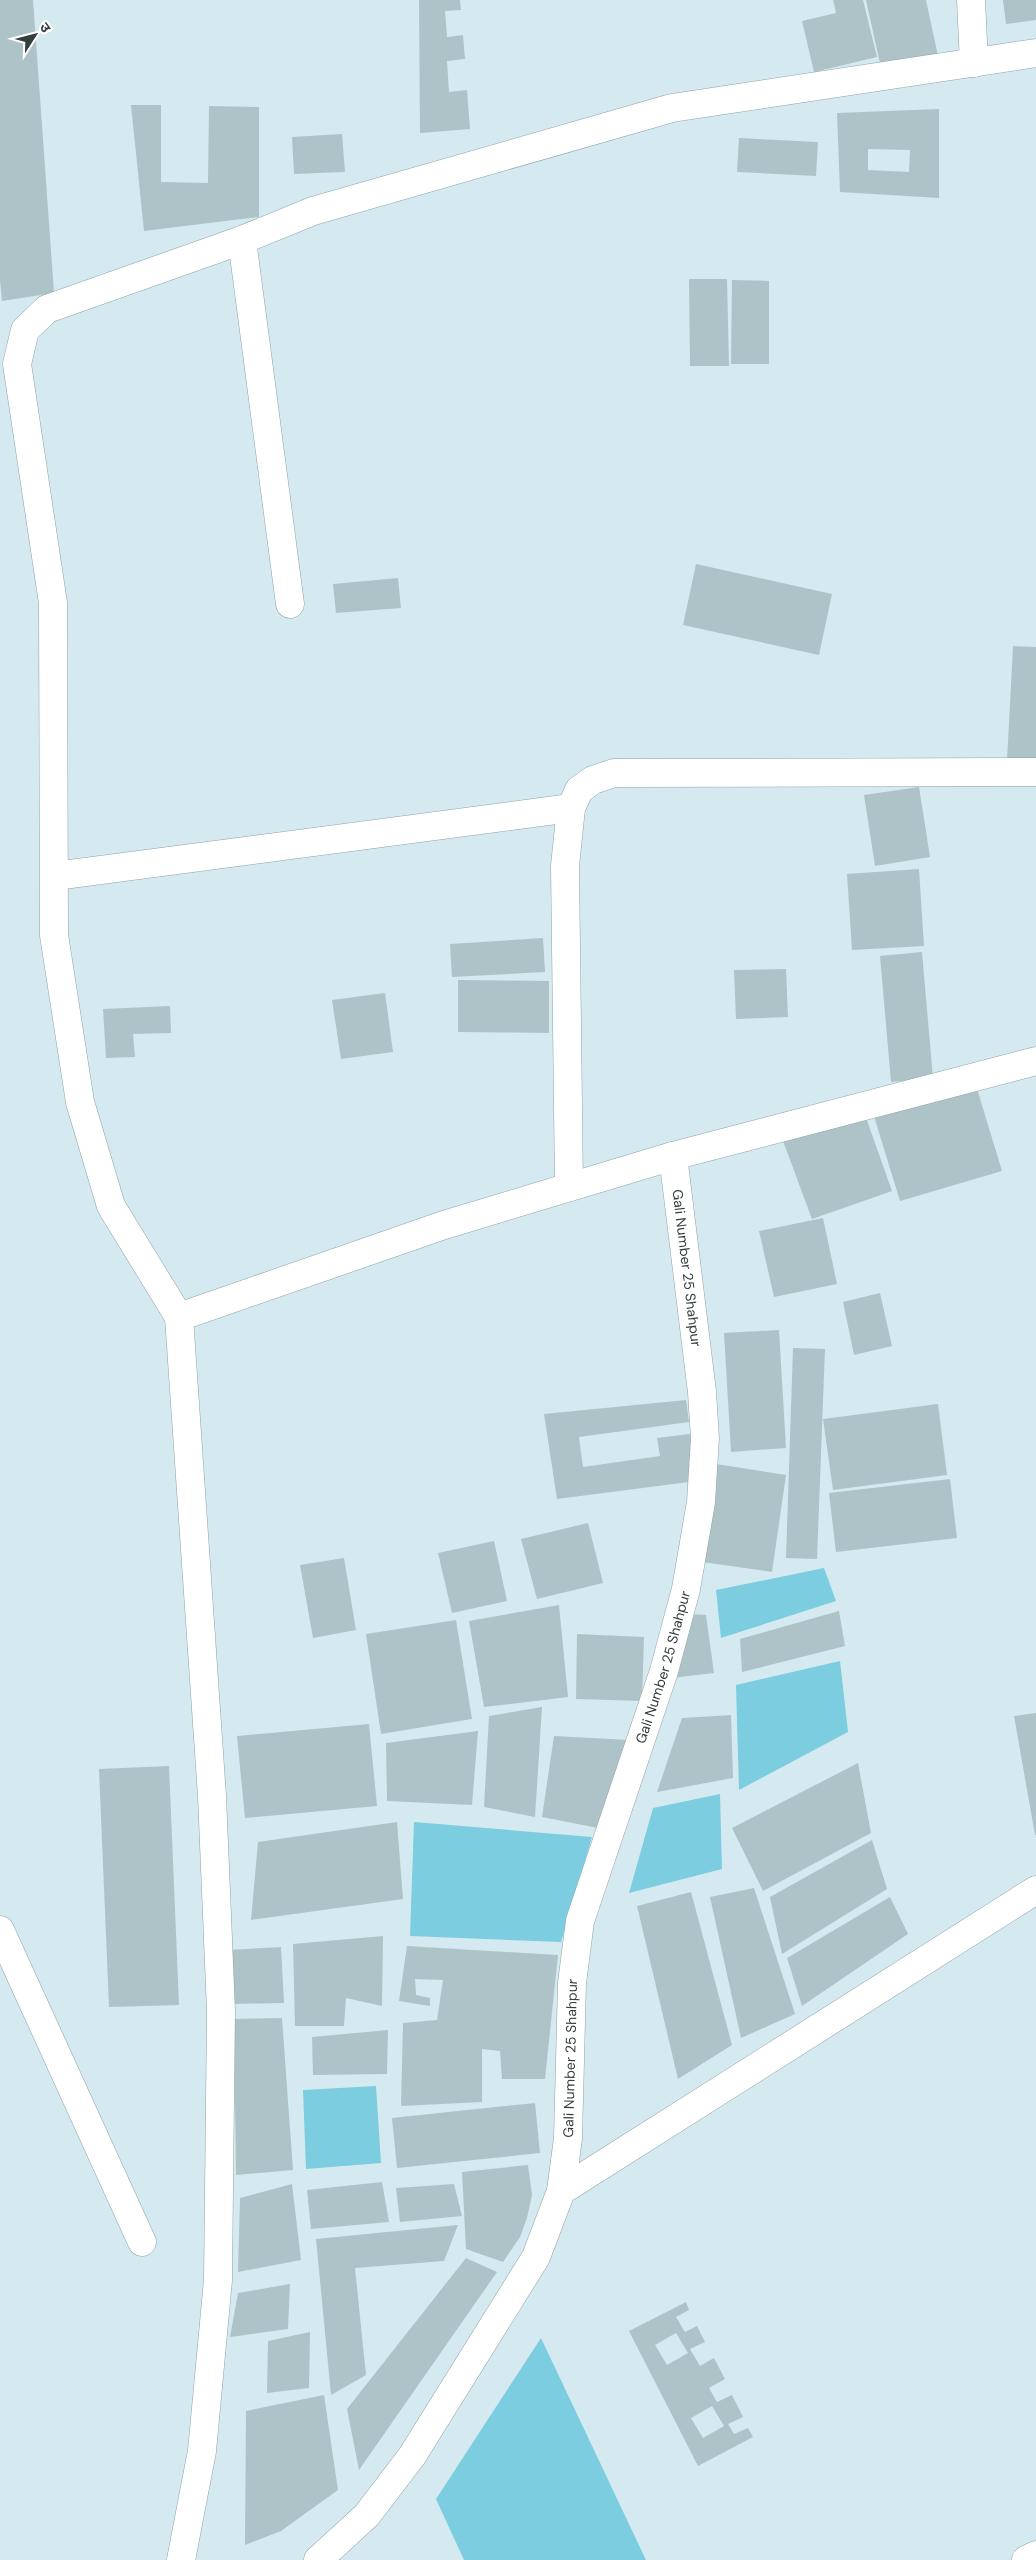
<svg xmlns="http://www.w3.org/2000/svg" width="1036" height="2560" viewBox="0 0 1036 2560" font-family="'DM Sans','Noto Sans Devanagari',sans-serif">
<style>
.green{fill:#7dcde0}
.building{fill:#aec3c8;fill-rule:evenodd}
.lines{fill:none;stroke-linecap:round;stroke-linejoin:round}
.street-casing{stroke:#8ea2a8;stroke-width:29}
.street{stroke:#fff;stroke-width:28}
.labels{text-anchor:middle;stroke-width:4.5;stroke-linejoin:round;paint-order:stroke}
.street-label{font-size:14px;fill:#353d3f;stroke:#fff}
</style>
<rect width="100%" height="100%" fill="#d4eaf0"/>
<path class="green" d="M 824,1568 L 836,1601 L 721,1638 L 716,1590 Z
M 840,1661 L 848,1732 L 739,1790 L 736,1685 Z
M 720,1794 L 722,1869 L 629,1893 L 653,1808 Z
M 414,1822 L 592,1837 L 561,1942 L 410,1936 Z
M 376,2086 L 381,2163 L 306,2169 L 303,2090 Z
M 541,2338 L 646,2560 L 464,2560 L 436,2499 Z"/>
<path class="building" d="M 0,0 L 33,0 L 54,293 L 2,301 L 0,280 Z
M 419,0 L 460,0 L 461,10 L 445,11 L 447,37 L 463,35 L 465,59 L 447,61 L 449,92 L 467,90 L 470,129 L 420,133 Z
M 833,0 L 863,0 L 877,57 L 814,72 L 802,21 L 836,13 Z
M 866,0 L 926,0 L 938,56 L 881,68 Z
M 1003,0 L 1036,0 L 1036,20 L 1006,24 Z
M 131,105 L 161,105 L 161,182 L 208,183 L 209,106 L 259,107 L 259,217 L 144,231 Z
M 939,109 L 939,198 L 840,192 L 837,113 ZM 868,149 L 910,150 L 909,172 L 868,170 Z
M 342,134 L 345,172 L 294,174 L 292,137 Z
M 739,138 L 818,142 L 816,176 L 737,172 Z
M 689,279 L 727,279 L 729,366 L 690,366 Z
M 732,280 L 769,281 L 769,364 L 731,364 Z
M 696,564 L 832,594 L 819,655 L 683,625 Z
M 398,578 L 401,608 L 336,613 L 333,584 Z
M 1013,646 L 1036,647 L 1036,763 L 1007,761 Z
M 919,787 L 930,857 L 875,866 L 864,795 Z
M 919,869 L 924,946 L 852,950 L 847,874 Z
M 543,938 L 545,972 L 452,977 L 450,944 Z
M 922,952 L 933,1078 L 891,1082 L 880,956 Z
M 786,969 L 788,1017 L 736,1019 L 734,970 Z
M 458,980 L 549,981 L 549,1033 L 458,1032 Z
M 385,993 L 393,1052 L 341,1059 L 332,1000 Z
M 170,1006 L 171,1033 L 133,1034 L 135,1057 L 106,1058 L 103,1009 Z
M 975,1082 L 1002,1171 L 900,1201 L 873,1113 Z
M 864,1112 L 892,1191 L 812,1219 L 783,1141 Z
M 823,1218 L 837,1284 L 774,1297 L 759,1231 Z
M 880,1293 L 892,1346 L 854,1355 L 843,1302 Z
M 779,1330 L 786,1448 L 731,1452 L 724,1333 Z
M 793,1348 L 825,1349 L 817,1559 L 786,1558 Z
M 686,1400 L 689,1422 L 579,1437 L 583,1467 L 660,1456 L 657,1438 L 690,1434 L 697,1481 L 557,1499 L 544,1414 Z
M 938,1404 L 947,1475 L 833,1490 L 823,1419 Z
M 716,1464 L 786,1475 L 772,1572 L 702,1562 Z
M 950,1479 L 957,1538 L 836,1552 L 829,1493 Z
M 588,1523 L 603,1583 L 537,1599 L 521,1539 Z
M 494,1541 L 507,1601 L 452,1613 L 438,1553 Z
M 344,1558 L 356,1630 L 313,1638 L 300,1565 Z
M 559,1605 L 568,1697 L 484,1707 L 469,1621 Z
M 839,1611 L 845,1646 L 742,1672 L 740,1639 Z
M 689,1614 L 706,1615 L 714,1673 L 672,1678 Z
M 456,1620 L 472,1719 L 381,1734 L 366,1634 Z
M 577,1634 L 644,1637 L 642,1701 L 576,1699 Z
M 542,1707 L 535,1817 L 484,1807 L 489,1716 Z
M 1036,1713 L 1036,1835 L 1035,1835 L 1014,1716 Z
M 731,1715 L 733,1778 L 657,1792 L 682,1718 Z
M 369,1724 L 377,1806 L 245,1818 L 237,1736 Z
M 478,1731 L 472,1805 L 387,1801 L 386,1743 Z
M 554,1736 L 629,1740 L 598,1828 L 542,1817 Z
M 858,1763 L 871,1833 L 763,1891 L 732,1828 Z
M 169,1766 L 179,2005 L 109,2007 L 99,1769 Z
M 397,1822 L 403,1899 L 251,1920 L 258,1842 Z
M 872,1840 L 887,1889 L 782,1954 L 770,1897 Z
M 754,1888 L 795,2014 L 741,2038 L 710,1897 Z
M 691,1892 L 732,2045 L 678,2079 L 637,1906 Z
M 890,1897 L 908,1934 L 802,2006 L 787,1958 Z
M 383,1936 L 382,2006 L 346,1998 L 344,2026 L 295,2026 L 293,1944 Z
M 407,1946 L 558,1955 L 545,2079 L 502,2079 L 500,2051 L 482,2049 L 482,2102 L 401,2106 L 403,2023 L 437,2020 L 443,1980 L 415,1979 L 416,1995 L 430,1998 L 430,2006 L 399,2001 Z
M 281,1947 L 284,2003 L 231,2004 L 229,1950 Z
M 282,2018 L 293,2170 L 236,2175 L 234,2019 Z
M 388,2030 L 387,2074 L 313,2075 L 312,2037 Z
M 535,2103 L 540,2153 L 397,2168 L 392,2118 Z
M 528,2165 L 532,2195 L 527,2218 L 520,2237 L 503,2262 L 466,2249 L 462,2172 Z
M 382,2182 L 389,2222 L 311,2229 L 307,2190 Z
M 292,2184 L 301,2260 L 238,2272 L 240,2198 Z
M 454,2184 L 462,2216 L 400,2222 L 396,2188 Z
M 458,2225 L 444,2261 L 355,2268 L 366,2375 L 331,2395 L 316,2239 Z
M 466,2258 L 497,2272 L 359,2470 L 347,2409 Z
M 290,2284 L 288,2329 L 230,2337 L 238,2293 Z
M 686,2302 L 689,2310 L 676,2317 L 685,2332 L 697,2326 L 705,2342 L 690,2349 L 700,2366 L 714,2358 L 725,2379 L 709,2388 L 717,2402 L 732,2395 L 743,2417 L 728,2424 L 734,2434 L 748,2428 L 753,2437 L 698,2466 L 629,2331 ZM 676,2333 L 688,2353 L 667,2365 L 655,2345 ZM 712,2406 L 724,2426 L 703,2438 L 691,2418 Z
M 310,2332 L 309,2388 L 267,2393 L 268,2341 Z
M 324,2395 L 338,2490 L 281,2531 L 245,2545 L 246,2411 Z"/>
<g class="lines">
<g class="street-casing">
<g id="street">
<path d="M 971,0 L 974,63"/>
<path d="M 242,240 L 290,604"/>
<path d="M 55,876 L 571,808"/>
<path d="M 569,1187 L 565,866 L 571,808 L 579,790 L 593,780 L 614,773 L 1036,772"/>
<path d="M 179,1317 L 444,1225 L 673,1156 L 1036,1061"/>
<path d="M 0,1930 L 142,2242"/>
<path d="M 561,2191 L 1036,1890"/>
<path d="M 181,2560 L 202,2451 L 218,2280 L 221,2011 L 212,1796 L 179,1317 L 111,1206 L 80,1102 L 54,935 L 53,603 L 17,364 L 25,330 L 47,309 L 242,240 L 313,211 L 672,108 L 1036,53"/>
<path id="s1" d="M 318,2560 L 367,2515 L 412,2456 L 536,2257 L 561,2191 L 568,2138 L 572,1983 L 580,1921 L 664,1671 L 686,1589 L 701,1502 L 705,1438 L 702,1392 L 673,1156"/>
<path d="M 1026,2560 L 1036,2555"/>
</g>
</g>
<use href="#street" class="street"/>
</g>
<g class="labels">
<g class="street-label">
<text transform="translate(687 1268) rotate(83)" y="5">Gali Number 25 Shahpur</text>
<text dy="5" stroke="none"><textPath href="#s1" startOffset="984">Gali Number 25 Shahpur</textPath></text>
<text dy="5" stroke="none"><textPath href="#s1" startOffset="579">Gali Number 25 Shahpur</textPath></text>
</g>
</g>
<g transform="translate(35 35) rotate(54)" stroke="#ffffff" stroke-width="4" paint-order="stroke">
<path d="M0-4L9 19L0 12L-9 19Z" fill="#353d3f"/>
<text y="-8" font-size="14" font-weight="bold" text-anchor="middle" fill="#353d3f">उ</text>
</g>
</svg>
